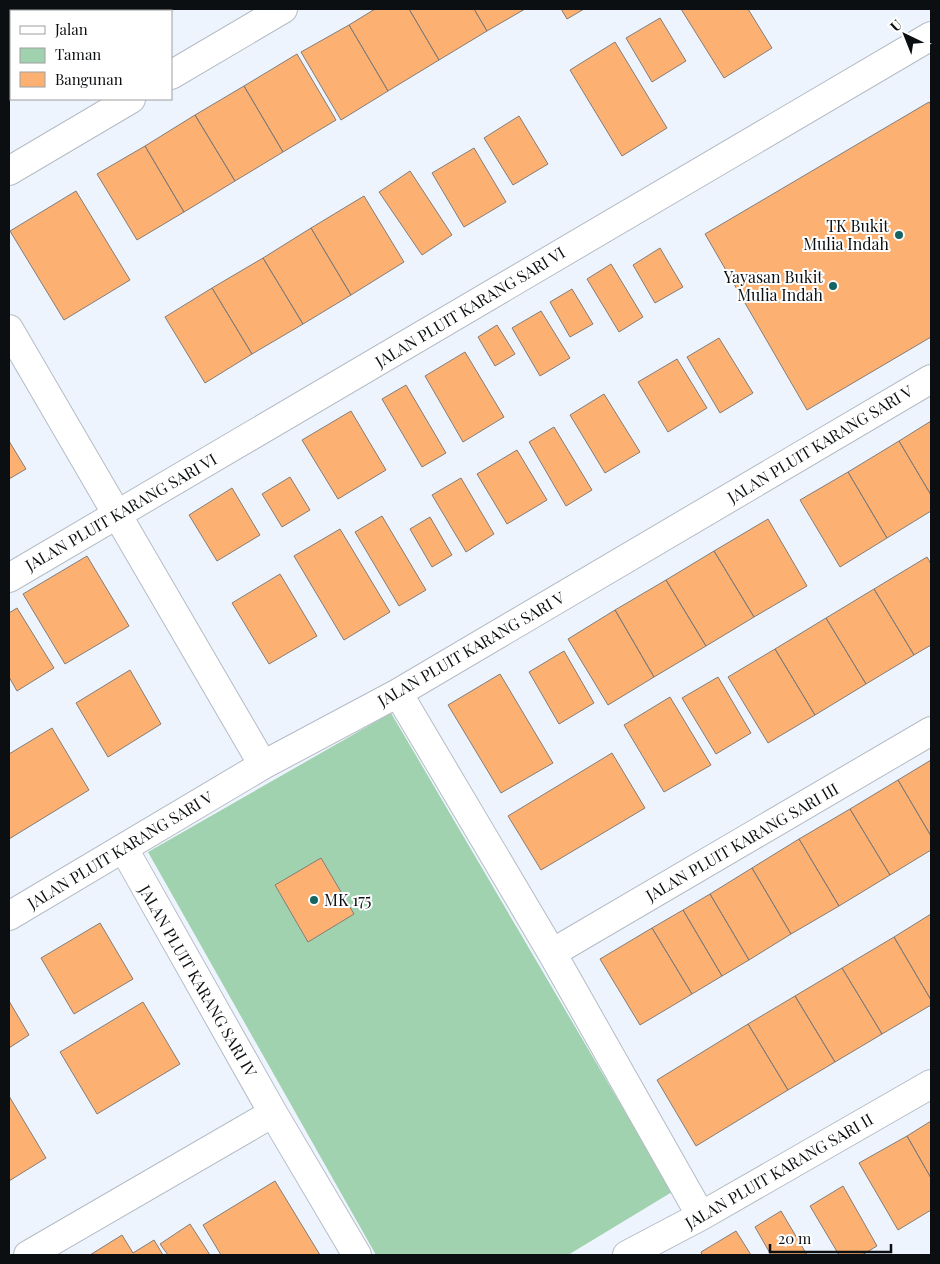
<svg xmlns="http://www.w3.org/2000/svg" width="940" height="1264" viewBox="0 0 940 1264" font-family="'Playfair Display',serif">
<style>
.green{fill:#a0d2af}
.building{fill:#fcb172;stroke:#857c76}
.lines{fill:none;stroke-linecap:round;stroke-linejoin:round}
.minor-casing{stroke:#b5bcc5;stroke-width:30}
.minor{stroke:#fff;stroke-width:28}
.poi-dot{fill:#146462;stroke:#fff;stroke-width:2}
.labels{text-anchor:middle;stroke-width:4;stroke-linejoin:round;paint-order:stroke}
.poi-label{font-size:16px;fill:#0c0f11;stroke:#fff;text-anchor:end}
.street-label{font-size:16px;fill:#0c0f11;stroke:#fff}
</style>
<rect width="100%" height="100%" fill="#edf4fd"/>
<path class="green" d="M 391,713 L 672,1192 L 568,1255 L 376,1255 L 148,852 Z"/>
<path class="building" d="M 9,9 L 27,9 L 23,11 L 11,11 L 10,19 Z
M 375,9 L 409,9 L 439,60 L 388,91 L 349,25 Z
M 409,9 L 474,9 L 487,31 L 439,60 Z
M 474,9 L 525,9 L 487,31 Z
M 561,9 L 584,9 L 567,19 Z
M 681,9 L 748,9 L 772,48 L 724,78 Z
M 660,18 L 686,61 L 652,82 L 626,38 Z
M 349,25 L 388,91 L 341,120 L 301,52 Z
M 615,42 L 667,128 L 622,156 L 570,70 Z
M 297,54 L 336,120 L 283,152 L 244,86 Z
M 244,86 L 283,152 L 235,181 L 195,115 Z
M 929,102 L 931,105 L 931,337 L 807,410 L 705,234 Z
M 195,115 L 235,181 L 184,212 L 145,146 Z
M 519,116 L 548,164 L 513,185 L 484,138 Z
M 145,146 L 184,212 L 137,240 L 97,174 Z
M 474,148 L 506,202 L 464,227 L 432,173 Z
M 410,171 L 452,235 L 422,255 L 379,192 Z
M 76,191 L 130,280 L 64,320 L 10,231 Z
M 364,196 L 404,262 L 351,295 L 311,228 Z
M 311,228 L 351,295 L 303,324 L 263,258 Z
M 660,248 L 683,287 L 655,303 L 633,265 Z
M 263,258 L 303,324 L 252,354 L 212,288 Z
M 611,264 L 643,317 L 619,332 L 587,279 Z
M 212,288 L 252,354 L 205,383 L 165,317 Z
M 572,289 L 593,324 L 570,337 L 550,302 Z
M 541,311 L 570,358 L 540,376 L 512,328 Z
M 497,325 L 515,354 L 495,366 L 478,337 Z
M 719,338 L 753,393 L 720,413 L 687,357 Z
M 465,352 L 504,417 L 463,442 L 425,376 Z
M 677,359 L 707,408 L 668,432 L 638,382 Z
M 406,385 L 446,453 L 422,467 L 382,399 Z
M 604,394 L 640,452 L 605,473 L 570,415 Z
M 351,411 L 386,470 L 338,499 L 302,440 Z
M 931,421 L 931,495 L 899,441 Z
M 554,427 L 592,490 L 566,506 L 529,442 Z
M 9,441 L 26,469 L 9,479 Z
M 899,441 L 931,495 L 931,511 L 887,538 L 848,472 Z
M 517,450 L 547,500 L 507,524 L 477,474 Z
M 848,472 L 887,538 L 840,567 L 800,500 Z
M 290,477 L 310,510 L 282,527 L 262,494 Z
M 461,478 L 494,534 L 466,552 L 432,495 Z
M 232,488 L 260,535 L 217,561 L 189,515 Z
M 382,516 L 426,590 L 399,606 L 355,532 Z
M 430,517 L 452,555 L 432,567 L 410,529 Z
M 768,519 L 807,586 L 754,617 L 714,551 Z
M 340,529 L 390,612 L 344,640 L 294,556 Z
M 714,551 L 754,617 L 706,646 L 666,580 Z
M 87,556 L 129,626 L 65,664 L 23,594 Z
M 927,557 L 931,564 L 931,645 L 914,655 L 874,589 Z
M 280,574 L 317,636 L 269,664 L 232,603 Z
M 666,580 L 706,646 L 654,677 L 615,610 Z
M 874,589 L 914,655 L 866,684 L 826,618 Z
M 17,608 L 54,668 L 17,691 L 9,677 L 9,613 Z
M 615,610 L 654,677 L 608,705 L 568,639 Z
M 826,618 L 866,684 L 815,715 L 775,649 Z
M 775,649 L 815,715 L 768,743 L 728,677 Z
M 564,651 L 594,703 L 559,724 L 529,672 Z
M 130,670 L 161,724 L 108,757 L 76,703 Z
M 500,674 L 553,763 L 501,793 L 448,705 Z
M 718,677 L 751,733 L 716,754 L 682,698 Z
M 670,697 L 711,765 L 664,792 L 624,725 Z
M 52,728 L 89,790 L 9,839 L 9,754 Z
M 612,753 L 645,808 L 541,870 L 508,816 Z
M 931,760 L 931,836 L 898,780 Z
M 898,780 L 931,836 L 931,850 L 890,875 L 850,809 Z
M 850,809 L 890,875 L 839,906 L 799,839 Z
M 799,839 L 839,906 L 791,934 L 752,868 Z
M 321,858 L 354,914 L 308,942 L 275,885 Z
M 752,868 L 791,934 L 749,960 L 710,894 Z
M 710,894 L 749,960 L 722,976 L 683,910 Z
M 683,910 L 722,976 L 692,994 L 652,928 Z
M 931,914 L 931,1000 L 894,937 Z
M 100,923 L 133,979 L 74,1014 L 41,958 Z
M 652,928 L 692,994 L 640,1025 L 600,959 Z
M 894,937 L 931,1000 L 931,1005 L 882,1034 L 842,968 Z
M 842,968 L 882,1034 L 835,1062 L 795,996 Z
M 795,996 L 835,1062 L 788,1090 L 748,1024 Z
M 9,1001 L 29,1035 L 9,1048 Z
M 143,1002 L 180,1064 L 97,1114 L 60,1052 Z
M 748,1024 L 788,1090 L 696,1146 L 657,1080 Z
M 9,1096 L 46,1158 L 9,1181 Z
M 931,1121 L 931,1178 L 907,1136 Z
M 907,1136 L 931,1178 L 931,1210 L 898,1230 L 859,1163 Z
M 275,1181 L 320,1255 L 221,1255 L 203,1225 Z
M 843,1186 L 877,1246 L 862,1255 L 839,1255 L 810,1206 Z
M 781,1211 L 807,1255 L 771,1255 L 755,1227 Z
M 190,1224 L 210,1255 L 168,1255 L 160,1244 Z
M 736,1231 L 751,1255 L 702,1255 L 701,1252 Z
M 122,1235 L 133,1253 L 154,1240 L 163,1255 L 90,1255 Z"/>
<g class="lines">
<g class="minor-casing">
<path id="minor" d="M 171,75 L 283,9
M 9,171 L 131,99
M 9,329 L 263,765
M 9,578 L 931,36
M 398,693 L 552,953 L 701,1216
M 124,849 L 273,1113 L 357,1255
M 9,916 L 263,765 L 398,693 L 931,379
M 552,953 L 931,731
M 28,1255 L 273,1113
M 627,1255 L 701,1216 L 931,1084"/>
</g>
<use href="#minor" class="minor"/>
</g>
<g class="poi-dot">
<circle cx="899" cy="235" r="5"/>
<circle cx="833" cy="286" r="5"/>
<circle cx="314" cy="900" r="5"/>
</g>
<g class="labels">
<g class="poi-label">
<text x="889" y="232">TK Bukit<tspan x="889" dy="18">Mulia Indah</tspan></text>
<text x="823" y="283">Yayasan Bukit<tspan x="823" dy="18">Mulia Indah</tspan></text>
<text x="324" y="906" text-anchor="start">MK 175</text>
</g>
<g class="street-label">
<text transform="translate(470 307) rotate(-31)" y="6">JALAN PLUIT KARANG SARI VI</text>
<text transform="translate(820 444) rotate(-31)" y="6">JALAN PLUIT KARANG SARI V</text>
<text transform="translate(121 512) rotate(-30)" y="6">JALAN PLUIT KARANG SARI VI</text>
<text transform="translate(471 649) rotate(-30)" y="6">JALAN PLUIT KARANG SARI V</text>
<text transform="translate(742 842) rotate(-30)" y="6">JALAN PLUIT KARANG SARI III</text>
<text transform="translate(120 850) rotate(-31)" y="6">JALAN PLUIT KARANG SARI V</text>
<text transform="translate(198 981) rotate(60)" y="6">JALAN PLUIT KARANG SARI IV</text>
<text transform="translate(779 1171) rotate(-30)" y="6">JALAN PLUIT KARANG SARI II</text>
</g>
</g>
<rect width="940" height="1264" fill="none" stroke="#0c0f11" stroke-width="20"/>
<rect x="10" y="10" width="162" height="90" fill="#ffffff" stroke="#9e9fa0"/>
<rect x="20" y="26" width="25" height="8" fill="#ffffff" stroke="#9e9fa0"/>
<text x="55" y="35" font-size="15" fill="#0c0f11">Jalan</text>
<rect x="20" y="48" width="25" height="15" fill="#a0d2af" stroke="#9e9fa0"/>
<text x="55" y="60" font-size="15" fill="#0c0f11">Taman</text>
<rect x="20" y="72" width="25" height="15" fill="#fcb172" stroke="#9e9fa0"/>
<text x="55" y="85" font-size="15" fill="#0c0f11">Bangunan</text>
<g transform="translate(905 35) rotate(317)" stroke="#ffffff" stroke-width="4" paint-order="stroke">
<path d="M0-4L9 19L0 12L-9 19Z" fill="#0c0f11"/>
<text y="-8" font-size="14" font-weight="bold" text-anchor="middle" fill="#0c0f11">U</text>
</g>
<path d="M770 1244v8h121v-8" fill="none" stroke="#0c0f11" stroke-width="2.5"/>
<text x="778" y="1244" font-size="15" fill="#0c0f11" stroke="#ffffff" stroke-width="4" paint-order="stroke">20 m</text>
</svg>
